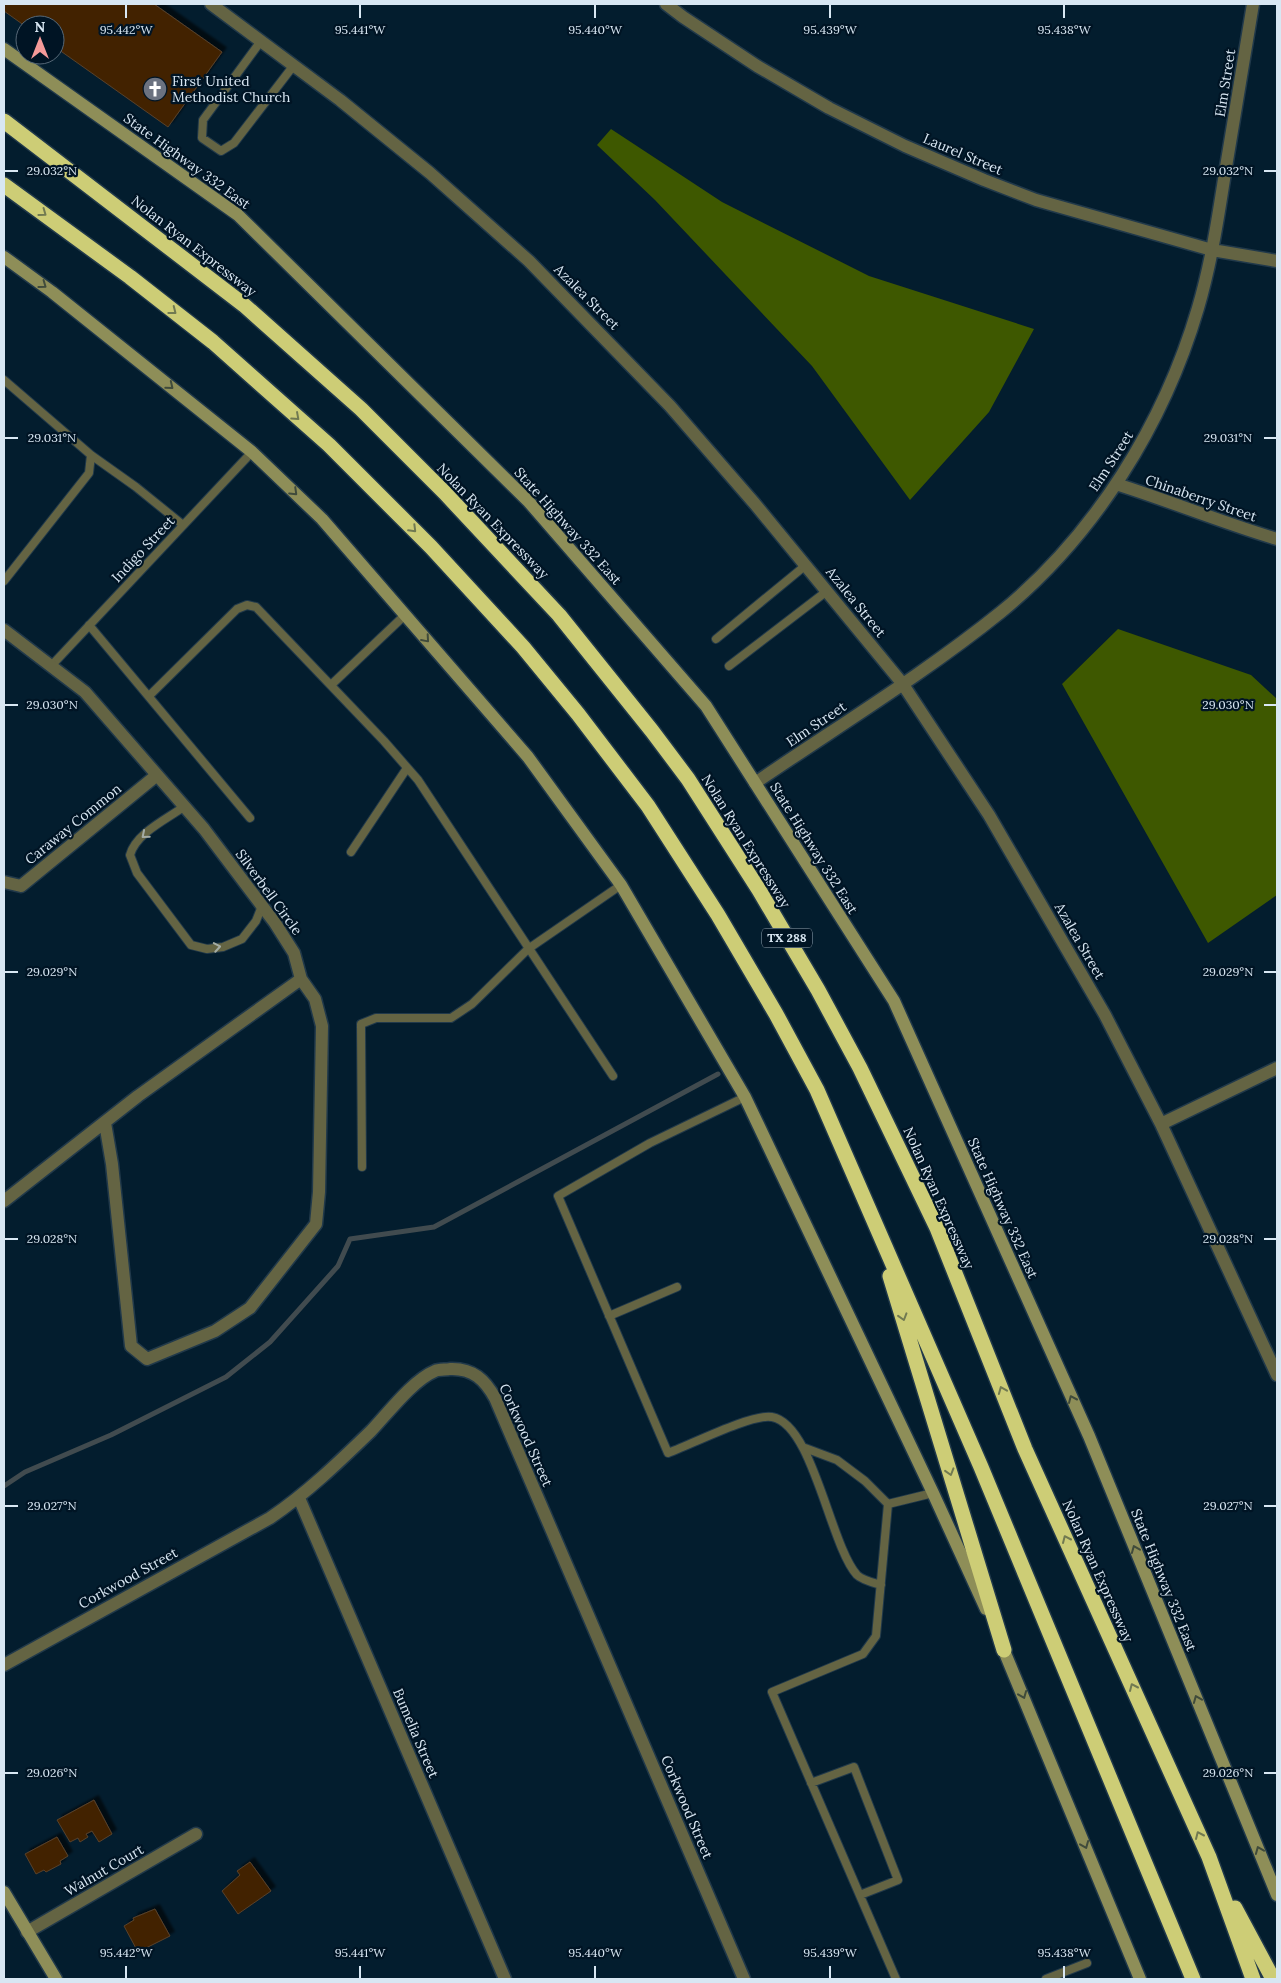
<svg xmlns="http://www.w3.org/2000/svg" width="1281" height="1983" viewBox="0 0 1281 1983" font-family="Lora,serif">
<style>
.forest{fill:#3e5800}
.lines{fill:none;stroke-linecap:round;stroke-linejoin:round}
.stream{stroke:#414b4f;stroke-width:5}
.building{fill:#422300;stroke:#58412b;filter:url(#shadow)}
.lane-casing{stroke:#21394a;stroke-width:10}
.street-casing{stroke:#21394a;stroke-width:15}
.secondary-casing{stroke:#21394a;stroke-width:15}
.highway-casing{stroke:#21394a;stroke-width:18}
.lane{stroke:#646443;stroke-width:8}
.street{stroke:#646443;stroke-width:12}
.secondary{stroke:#8e8e58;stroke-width:12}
.highway{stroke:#cdcd76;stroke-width:15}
.oneway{stroke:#717a51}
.oneway2{stroke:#404b3b}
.oneway3{stroke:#a4aca4}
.ticks{fill:none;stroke:#d8e7f3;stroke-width:2}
.labels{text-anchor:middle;stroke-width:4.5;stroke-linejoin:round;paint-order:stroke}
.shield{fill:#001424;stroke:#97a8b5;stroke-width:1}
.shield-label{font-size:12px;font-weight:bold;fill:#d8e7f3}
.poi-label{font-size:14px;fill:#d8e7f3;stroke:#001424;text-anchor:start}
.street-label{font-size:14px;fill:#d8e7f3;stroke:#001424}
.ticks-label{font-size:12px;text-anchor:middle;fill:#d8e7f3;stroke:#001424;stroke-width:4.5;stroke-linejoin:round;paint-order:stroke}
</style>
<defs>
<filter id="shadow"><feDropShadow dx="4.5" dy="-4.5" stdDeviation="1" flood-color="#0009"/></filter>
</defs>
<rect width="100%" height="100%" fill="#031d2e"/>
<path class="forest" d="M 611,129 L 722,202 L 869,276 L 1034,329 L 989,412 L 910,500 L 812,366 L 655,200 L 597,145 Z
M 1118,629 L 1251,675 L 1277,699 L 1277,895 L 1208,943 L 1062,684 Z"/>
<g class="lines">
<path class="stream" d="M 4,1486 L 25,1472 L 111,1435 L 226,1377 L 270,1342 L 338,1266 L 350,1239 L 434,1227 L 718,1074"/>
</g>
<path class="building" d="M 4,4 L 154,4 L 222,52 L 168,127 L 55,47 L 55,25 L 25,26 L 4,11 Z
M 94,1800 L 112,1834 L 99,1842 L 92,1831 L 86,1834 L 88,1837 L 80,1842 L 78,1838 L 70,1842 L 57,1820 Z
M 57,1837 L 68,1856 L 60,1861 L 61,1864 L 46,1872 L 44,1870 L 36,1874 L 25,1854 Z
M 250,1862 L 271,1891 L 238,1914 L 222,1891 L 240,1875 L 237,1871 Z
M 155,1909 L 170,1936 L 138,1952 L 124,1926 L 134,1920 L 133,1918 Z"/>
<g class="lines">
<g class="lane-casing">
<path id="lane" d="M 261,41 L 203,120 L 202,138 L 221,151 L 234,143 L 294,65
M 4,380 L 91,455 L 89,473 L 4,581
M 91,455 L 136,487 L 183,525
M 89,625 L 250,818
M 716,639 L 806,565
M 52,665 L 252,452
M 729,666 L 827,591
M 331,685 L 405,615
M 149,696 L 237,609 L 247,605 L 256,607 L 384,741 L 418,780 L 613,1076
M 185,806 C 167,819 136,833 130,855 L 137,873 L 191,945 L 207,949 L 223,947 L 242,939 L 256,921 L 262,906
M 351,852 L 407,768
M 745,1097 L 650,1143 L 558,1196 L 668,1453 C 690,1445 753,1413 772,1417 C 813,1424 830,1545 857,1575 C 862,1580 874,1583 881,1585
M 362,1167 L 361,1024 L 376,1018 L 451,1018 L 472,1004 L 528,949 L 621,885
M 609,1316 L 677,1287
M 805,1448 L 837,1460 L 865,1481 L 888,1504 L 876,1636 L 863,1654 L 772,1692 L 896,1979
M 888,1504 L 933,1493
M 811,1783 L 854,1767 L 898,1880 L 860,1895
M 1046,1979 L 1087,1963"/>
</g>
<g class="street-casing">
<path id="street" d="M 211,4 L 340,100 L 430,173 L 529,261 L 670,406 L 755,504 L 902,683 L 989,815 L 1105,1015 L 1161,1124 L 1277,1375
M 666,4 L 683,17 L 757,66 L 829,108 L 905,146 L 984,180 L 1036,200 L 1212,250 L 1277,261
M 1116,484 C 1170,501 1223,523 1277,539
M 4,630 L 85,692 L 204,829 L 275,923 L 294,953 L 301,979 L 315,999 L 322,1026 L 319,1192 L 316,1224 L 250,1308 L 215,1331 L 147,1359 L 131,1346 L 112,1164 L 105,1123
M 755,783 C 837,727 924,674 1001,612 C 1095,535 1164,424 1198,308 C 1211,264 1218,218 1225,173 C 1234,117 1244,60 1253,4
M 4,882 L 21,886 L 157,775
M 1161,1124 L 1277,1068
M 4,1201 L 138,1096 L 301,979
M 299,1498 L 505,1979
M 4,1665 L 270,1518 C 307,1493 339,1462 371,1431 C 388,1413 413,1380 435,1371 C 439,1369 446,1370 450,1369 C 473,1368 485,1380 495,1398 L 744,1979
M 27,1932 L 196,1834"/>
</g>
<g class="secondary-casing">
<path id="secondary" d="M 4,49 L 238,215 L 529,502 L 706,706 L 894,1001 L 1089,1436 L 1277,1895
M 4,257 L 52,292 L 252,452 L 322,519 L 528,757 L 621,885 L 745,1097 L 933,1493 L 986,1609
M 1000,1641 L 1140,1979
M 4,1892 L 56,1979"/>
</g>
<g class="highway-casing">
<path id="highway" d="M 4,121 L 244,305 L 361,409 L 445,493 L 559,615 L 652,731 L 688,779 L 759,890 L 818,990 L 860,1068 L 937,1228 L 1025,1449 L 1209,1857 L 1253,1979
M 4,185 L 130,277 L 213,342 L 329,445 L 431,547 L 523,647 L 578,714 L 648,806 L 718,915 L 776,1014 L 817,1090 L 981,1467 L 1193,1979
M 890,1276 L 1004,1650
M 1235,1908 L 1273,1979"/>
</g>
<use href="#lane" class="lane"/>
<use href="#street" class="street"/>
<use href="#secondary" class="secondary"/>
<use href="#highway" class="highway"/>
</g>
<defs><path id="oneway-chevron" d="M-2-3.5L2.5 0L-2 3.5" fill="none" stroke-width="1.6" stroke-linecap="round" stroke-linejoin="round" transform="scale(1.25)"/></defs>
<g class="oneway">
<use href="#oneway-chevron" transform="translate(43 213) rotate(36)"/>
<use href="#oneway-chevron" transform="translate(173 311) rotate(38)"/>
<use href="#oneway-chevron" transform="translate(296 417) rotate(42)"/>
<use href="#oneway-chevron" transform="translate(413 529) rotate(45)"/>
<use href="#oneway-chevron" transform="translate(903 1317) rotate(73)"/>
<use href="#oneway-chevron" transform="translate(1002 1390) rotate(-112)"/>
<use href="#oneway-chevron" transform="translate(950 1472) rotate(73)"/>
<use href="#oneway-chevron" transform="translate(1066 1539) rotate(-114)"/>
<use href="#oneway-chevron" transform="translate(1133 1687) rotate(-114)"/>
<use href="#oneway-chevron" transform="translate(1199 1835) rotate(-114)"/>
</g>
<g class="oneway2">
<use href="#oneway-chevron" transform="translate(43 285) rotate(36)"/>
<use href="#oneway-chevron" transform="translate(170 386) rotate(39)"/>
<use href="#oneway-chevron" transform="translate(294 492) rotate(44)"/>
<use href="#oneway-chevron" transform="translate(426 639) rotate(49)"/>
<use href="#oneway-chevron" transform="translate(1072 1399) rotate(-114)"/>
<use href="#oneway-chevron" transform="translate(1135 1549) rotate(-112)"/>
<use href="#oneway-chevron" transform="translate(1023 1695) rotate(68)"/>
<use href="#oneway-chevron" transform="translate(1197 1699) rotate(-112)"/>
<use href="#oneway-chevron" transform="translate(1085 1845) rotate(68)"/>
<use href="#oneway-chevron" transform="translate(1259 1850) rotate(-112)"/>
</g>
<g class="oneway3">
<use href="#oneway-chevron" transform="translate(145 835) rotate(140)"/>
<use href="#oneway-chevron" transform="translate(217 947) rotate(-10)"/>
</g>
<path class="ticks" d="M 126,5 L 126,18M 360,5 L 360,18M 595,5 L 595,18M 830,5 L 830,18M 1064,5 L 1064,18M 5,171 L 18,171M 1264,171 L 1276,171M 5,438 L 18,438M 1264,438 L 1276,438M 5,705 L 18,705M 1264,705 L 1276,705M 5,972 L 18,972M 1264,972 L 1276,972M 5,1239 L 18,1239M 1264,1239 L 1276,1239M 5,1506 L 18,1506M 1264,1506 L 1276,1506M 5,1773 L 18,1773M 1264,1773 L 1276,1773M 126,1966 L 126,1978M 360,1966 L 360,1978M 595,1966 L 595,1978M 830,1966 L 830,1978M 1064,1966 L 1064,1978"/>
<defs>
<g id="church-disc" transform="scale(1.25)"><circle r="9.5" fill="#6b7280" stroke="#001424"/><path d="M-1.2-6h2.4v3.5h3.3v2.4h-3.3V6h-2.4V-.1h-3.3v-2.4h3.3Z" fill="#fff"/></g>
</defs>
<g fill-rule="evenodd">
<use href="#church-disc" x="155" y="89"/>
</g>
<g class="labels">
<rect class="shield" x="762" y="928.5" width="50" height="19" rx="4"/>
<g class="shield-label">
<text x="787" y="942">TX 288</text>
</g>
<g class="poi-label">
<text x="172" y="86">First United<tspan x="172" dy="16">Methodist Church</tspan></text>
</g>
<g class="street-label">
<text transform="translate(1225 83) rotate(-81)" y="5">Elm Street</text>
<text transform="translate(963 154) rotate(23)" y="5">Laurel Street</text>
<text transform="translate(187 161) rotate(36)" y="5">State Highway 332 East</text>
<text transform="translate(194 246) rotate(38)" y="5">Nolan Ryan Expressway</text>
<text transform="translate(587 297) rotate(45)" y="5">Azalea Street</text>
<text transform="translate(1111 461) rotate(-57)" y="5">Elm Street</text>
<text transform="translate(1201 498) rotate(19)" y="5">Chinaberry Street</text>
<text transform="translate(493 521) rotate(46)" y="5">Nolan Ryan Expressway</text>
<text transform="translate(568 526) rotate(48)" y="5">State Highway 332 East</text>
<text transform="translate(143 549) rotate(-47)" y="5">Indigo Street</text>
<text transform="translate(856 602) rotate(51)" y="5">Azalea Street</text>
<text transform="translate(816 724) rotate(-34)" y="5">Elm Street</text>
<text transform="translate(73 824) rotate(-39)" y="5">Caraway Common</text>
<text transform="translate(746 841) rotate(58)" y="5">Nolan Ryan Expressway</text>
<text transform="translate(814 848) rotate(58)" y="5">State Highway 332 East</text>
<text transform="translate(269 892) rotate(54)" y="5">Silverbell Circle</text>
<text transform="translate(1080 941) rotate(60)" y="5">Azalea Street</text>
<text transform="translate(939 1198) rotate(66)" y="5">Nolan Ryan Expressway</text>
<text transform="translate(1003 1208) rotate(66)" y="5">State Highway 332 East</text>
<text transform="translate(526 1435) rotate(66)" y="5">Corkwood Street</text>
<text transform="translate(1098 1571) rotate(66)" y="5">Nolan Ryan Expressway</text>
<text transform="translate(128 1578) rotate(-29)" y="5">Corkwood Street</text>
<text transform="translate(1164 1580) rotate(68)" y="5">State Highway 332 East</text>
<text transform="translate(416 1733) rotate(67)" y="5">Bumelia Street</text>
<text transform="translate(687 1807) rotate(67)" y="5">Corkwood Street</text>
<text transform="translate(104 1870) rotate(-30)" y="5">Walnut Court</text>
</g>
</g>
<g class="ticks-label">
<text x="126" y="34">95.442°W</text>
<text x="360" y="34">95.441°W</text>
<text x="595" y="34">95.440°W</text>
<text x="830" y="34">95.439°W</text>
<text x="1064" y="34">95.438°W</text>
<text x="52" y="175">29.032°N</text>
<text x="1228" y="175">29.032°N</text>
<text x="52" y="442">29.031°N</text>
<text x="1228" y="442">29.031°N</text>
<text x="52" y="709">29.030°N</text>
<text x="1228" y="709">29.030°N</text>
<text x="52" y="976">29.029°N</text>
<text x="1228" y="976">29.029°N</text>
<text x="52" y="1243">29.028°N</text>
<text x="1228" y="1243">29.028°N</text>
<text x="52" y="1510">29.027°N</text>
<text x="1228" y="1510">29.027°N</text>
<text x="52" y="1777">29.026°N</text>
<text x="1228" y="1777">29.026°N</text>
<text x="126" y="1957">95.442°W</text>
<text x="360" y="1957">95.441°W</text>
<text x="595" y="1957">95.440°W</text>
<text x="830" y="1957">95.439°W</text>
<text x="1064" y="1957">95.438°W</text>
</g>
<rect width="1281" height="1983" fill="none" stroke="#d8e7f3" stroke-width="10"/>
<g transform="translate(40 40)"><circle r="24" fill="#001424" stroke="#566877"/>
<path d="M0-4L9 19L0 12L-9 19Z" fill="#f59b9a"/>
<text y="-8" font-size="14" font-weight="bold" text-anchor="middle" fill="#d8e7f3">N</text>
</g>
</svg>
